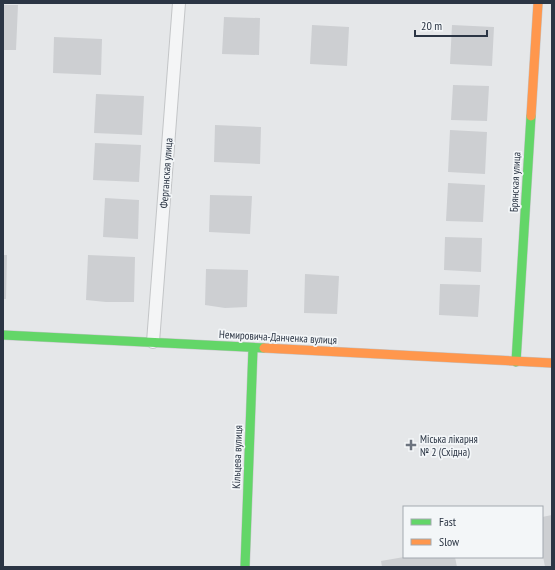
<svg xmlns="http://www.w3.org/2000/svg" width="555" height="570" viewBox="0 0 555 570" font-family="'PT Sans Narrow',sans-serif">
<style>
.building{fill:#cdcfd2}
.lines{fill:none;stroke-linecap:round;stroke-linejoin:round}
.lane-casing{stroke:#c3c5c7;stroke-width:14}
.fast-casing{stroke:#c3c5c7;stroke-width:10}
.slow-casing{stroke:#c3c5c7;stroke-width:10}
.lane{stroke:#f4f5f6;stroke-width:12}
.fast{stroke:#63d668;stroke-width:9}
.slow{stroke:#ff974d;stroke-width:9}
.poi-dot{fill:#6c737e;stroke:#f3f6f8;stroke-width:1.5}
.labels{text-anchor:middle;stroke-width:3.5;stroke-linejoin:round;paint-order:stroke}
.street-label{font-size:11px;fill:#2b3544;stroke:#f3f6f8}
.poi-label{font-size:11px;fill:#2b3544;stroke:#f3f6f8;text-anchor:start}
</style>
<rect width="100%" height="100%" fill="#e5e7e9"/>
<path class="building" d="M 3,5 L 18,5 L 16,50 L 3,50 Z
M 224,17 L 260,18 L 259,55 L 222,54 Z
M 312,25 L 349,27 L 347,66 L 310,64 Z
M 452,25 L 494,27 L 492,66 L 450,64 Z
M 54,37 L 102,39 L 101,75 L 53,73 Z
M 453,85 L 489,86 L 487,121 L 451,120 Z
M 96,94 L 144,96 L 142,135 L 94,133 Z
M 215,125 L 261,127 L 260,164 L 214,162 Z
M 450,130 L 487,132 L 485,174 L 448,172 Z
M 95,143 L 141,145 L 139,182 L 93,180 Z
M 448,183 L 485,185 L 483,222 L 446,221 Z
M 210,195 L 252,196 L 250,234 L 209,232 Z
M 105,198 L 139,200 L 138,239 L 103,237 Z
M 445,237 L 482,238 L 481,272 L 444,270 Z
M 3,255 L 7,255 L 6,299 L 3,299 Z
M 88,255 L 135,257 L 134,302 L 106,302 L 86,300 Z
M 206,269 L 248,270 L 247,307 L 225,308 L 205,305 Z
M 305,274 L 339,276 L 337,314 L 304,313 Z
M 440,284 L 480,285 L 478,317 L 439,315 Z
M 552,515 L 552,567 L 545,567 L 542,551 L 542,517 Z
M 404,557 L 455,557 L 457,567 L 382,567 L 381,561 Z"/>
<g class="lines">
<g class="lane-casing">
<path id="lane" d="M 153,342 L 179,3"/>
</g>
<g class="fast-casing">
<path id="fast" d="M 3,335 L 264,348
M 516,362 L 531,116
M 245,567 L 253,348"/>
</g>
<g class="slow-casing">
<path id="slow" d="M 531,116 L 538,3
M 264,348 L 552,363"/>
</g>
<use href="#lane" class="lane"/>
<use href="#fast" class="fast"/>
<use href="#slow" class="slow"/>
</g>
<path class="poi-dot" d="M409 439h4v4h4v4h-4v4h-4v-4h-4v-4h4z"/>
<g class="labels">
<g class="street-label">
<text transform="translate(166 173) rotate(-86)" y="4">Ферганская улица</text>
<text transform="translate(515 182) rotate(-87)" y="4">Брянская улица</text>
<text transform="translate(278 337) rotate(3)" y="4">Немировича-Данченка вулиця</text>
<text transform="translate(237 457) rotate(-88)" y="4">Кільцева вулиця</text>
</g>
<g class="poi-label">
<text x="420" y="443">Міська лікарня<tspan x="420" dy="13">№ 2 (Східна)</tspan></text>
</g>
</g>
<rect width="555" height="570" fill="none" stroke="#2b3544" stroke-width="8"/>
<rect x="403" y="506" width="140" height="52" fill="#f3f6f8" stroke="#a3a9b0"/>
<rect x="411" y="519" width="20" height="6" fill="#63d668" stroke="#a3a9b0"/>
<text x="439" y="526" font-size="12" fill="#2b3544">Fast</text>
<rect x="411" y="539" width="20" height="6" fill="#ff974d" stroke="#a3a9b0"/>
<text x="439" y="546" font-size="12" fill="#2b3544">Slow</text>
<path d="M415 30v6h72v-6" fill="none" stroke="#2b3544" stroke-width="2"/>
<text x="421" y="30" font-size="12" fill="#2b3544" stroke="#f3f6f8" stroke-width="3" paint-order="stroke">20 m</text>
</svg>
